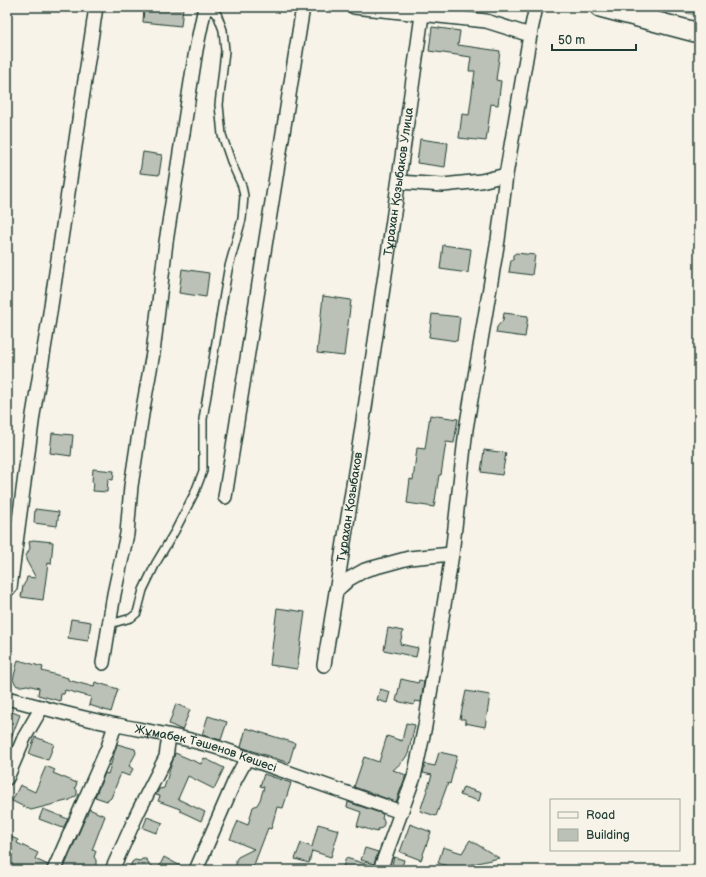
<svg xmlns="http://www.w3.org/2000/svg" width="706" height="877" viewBox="0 0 706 877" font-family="'Balsamiq Sans',sans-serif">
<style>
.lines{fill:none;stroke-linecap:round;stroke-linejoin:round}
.canal{stroke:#a4ada3;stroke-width:12}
.building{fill:#bbc1b6;stroke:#1f3d34}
.lane-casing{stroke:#1f3d34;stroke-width:10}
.street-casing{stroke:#1f3d34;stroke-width:16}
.secondary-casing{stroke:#1f3d34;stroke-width:22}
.lane{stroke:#f7f3e8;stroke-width:7}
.street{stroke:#f7f3e8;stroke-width:13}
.secondary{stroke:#f7f3e8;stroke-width:19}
.labels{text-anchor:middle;stroke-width:3.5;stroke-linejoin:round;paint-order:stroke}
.street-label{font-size:12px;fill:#1f3d34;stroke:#f7f3e8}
</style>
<rect width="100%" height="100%" fill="#f7f3e8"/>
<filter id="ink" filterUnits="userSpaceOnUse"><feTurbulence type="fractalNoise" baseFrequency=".025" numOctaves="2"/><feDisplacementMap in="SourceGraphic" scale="8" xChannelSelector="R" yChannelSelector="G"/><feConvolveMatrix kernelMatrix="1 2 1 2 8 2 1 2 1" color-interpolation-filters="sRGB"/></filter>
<g filter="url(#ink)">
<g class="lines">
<path class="canal" d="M 685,7 L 699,11"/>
</g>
<path class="building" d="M 144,7 L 183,7 L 181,26 L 143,22 Z
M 432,27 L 460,31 L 458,45 L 500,51 L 496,80 L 501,81 L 498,105 L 491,104 L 486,141 L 459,138 L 462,114 L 469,115 L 475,71 L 469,71 L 471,57 L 429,51 Z
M 420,139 L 448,143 L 445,167 L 417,163 Z
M 143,152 L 162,155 L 159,175 L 140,173 Z
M 443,245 L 471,249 L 468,273 L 440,269 Z
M 516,253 L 535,255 L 532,275 L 509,272 L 511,260 L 513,260 L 513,255 Z
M 182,269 L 209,273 L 206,297 L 179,293 Z
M 323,296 L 351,300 L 344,356 L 317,353 Z
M 504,313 L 528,316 L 525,337 L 496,333 L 497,327 L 503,320 Z
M 432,314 L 460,317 L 457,341 L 429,337 Z
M 430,415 L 458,419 L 454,443 L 446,442 L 441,475 L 439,475 L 434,507 L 407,503 L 410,479 L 413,480 L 417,448 L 425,449 Z
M 52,433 L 73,435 L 71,456 L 50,453 Z
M 484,450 L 506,453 L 502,475 L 481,472 Z
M 93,469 L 114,471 L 113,480 L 108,479 L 107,492 L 93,491 L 94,483 L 92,482 Z
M 35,509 L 59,512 L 57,526 L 34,523 Z
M 33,540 L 53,542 L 51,564 L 48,563 L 43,600 L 21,597 L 23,586 L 26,581 L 27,577 L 36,578 L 26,560 L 26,556 L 30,548 L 29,542 Z
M 277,608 L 305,612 L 297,669 L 270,665 Z
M 71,619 L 91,622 L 88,641 L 68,638 Z
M 388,628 L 403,631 L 400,644 L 418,648 L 416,657 L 384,650 Z
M 18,660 L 43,667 L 42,671 L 68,678 L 68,680 L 94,687 L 95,682 L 118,689 L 111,712 L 89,705 L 91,697 L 65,690 L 64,694 L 61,694 L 60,701 L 38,695 L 39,688 L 27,685 L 22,686 L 17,686 L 13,680 Z
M 401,679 L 418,683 L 419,680 L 424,681 L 421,702 L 415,701 L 414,705 L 396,701 Z
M 380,689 L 390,692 L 387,703 L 377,700 Z
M 466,691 L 490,695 L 485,727 L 465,723 L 465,719 L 460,719 Z
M 176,704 L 190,710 L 182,730 L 169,724 Z
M 7,710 L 20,715 L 8,746 L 7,746 Z
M 208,716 L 227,722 L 221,740 L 202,735 Z
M 406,723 L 415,725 L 408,754 L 403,761 L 393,770 L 406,775 L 396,802 L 354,787 L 364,757 L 379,762 L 387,736 L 402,741 Z
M 246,728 L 295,743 L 289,763 L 241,747 Z
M 35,737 L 54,744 L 48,760 L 29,754 Z
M 117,744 L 135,749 L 136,753 L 129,766 L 133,769 L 129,776 L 121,773 L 111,798 L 107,801 L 95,797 L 105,773 L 108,774 Z
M 439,752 L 457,756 L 450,784 L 448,783 L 436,816 L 420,811 L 432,775 L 423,773 L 425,764 L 435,766 Z
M 175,753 L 201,764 L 204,758 L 224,768 L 214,789 L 188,776 L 178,799 L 205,812 L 201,821 L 180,811 L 180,809 L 158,801 L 160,796 L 156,795 L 159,789 L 164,788 Z
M 46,766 L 55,770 L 53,773 L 77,783 L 75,788 L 77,790 L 77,795 L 70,800 L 31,810 L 12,801 L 20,785 L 35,792 Z
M 264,774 L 291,783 L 283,808 L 277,807 L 271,829 L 268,828 L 252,870 L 240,870 L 236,868 L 236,860 L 238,857 L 254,849 L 230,839 L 238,821 L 248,825 L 253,807 L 257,805 L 260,800 L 264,787 L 260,786 Z
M 463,787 L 481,793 L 479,801 L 460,795 Z
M 348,802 L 383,814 L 382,819 L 384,820 L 384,824 L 382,828 L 378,829 L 377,832 L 357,826 L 361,812 L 347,807 Z
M 43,809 L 68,819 L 63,828 L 39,819 Z
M 89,809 L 105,816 L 92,850 L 96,851 L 94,857 L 96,860 L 96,870 L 63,870 Z
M 147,817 L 163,823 L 156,833 L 143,828 Z
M 318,824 L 339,830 L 331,857 L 312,851 L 309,863 L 295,859 L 301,843 L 312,847 Z
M 410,824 L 431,832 L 421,860 L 400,852 Z
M 7,835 L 18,840 L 17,843 L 38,853 L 35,859 L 48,865 L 46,870 L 7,870 Z
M 470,840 L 499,858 L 469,865 L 467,870 L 460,870 L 438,863 L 443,847 L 462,853 Z
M 365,848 L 378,852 L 374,864 L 361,860 Z
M 164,857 L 188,870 L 129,870 L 132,862 L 135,860 L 140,861 L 142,859 L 146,859 L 151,866 L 158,869 Z
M 394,857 L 404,860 L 401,870 L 391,868 Z
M 346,858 L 373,866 L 372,870 L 342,870 Z"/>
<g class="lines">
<g class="lane-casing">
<path id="lane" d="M 110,624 L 131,618 L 137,613 L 143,590 L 156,563 L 175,531 L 195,492 L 203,471 L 203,419 L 228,270 L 242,219 L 244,196 L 242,186 L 232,164 L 222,135 L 219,105 L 225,51 L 223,30 L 217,14 L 205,7"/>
</g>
<g class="street-casing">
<g id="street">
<path d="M 354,7 L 486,21 L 530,35"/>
<path d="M 399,182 L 443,185 L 481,181 L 506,175"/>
<path d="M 225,497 L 303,7"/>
<path d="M 10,588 L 33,415 L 49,319 L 96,7"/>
<path d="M 336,591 L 349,579 L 365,570 L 409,558 L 452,554"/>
<path d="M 103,663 L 114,594 L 127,534 L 131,486 L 142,414 L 153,353 L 166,242 L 196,50 L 205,7"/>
<path id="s1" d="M 324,665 C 360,449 392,232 422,15"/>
<path id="s2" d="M 7,698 C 43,708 80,718 117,725 C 161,734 206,741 247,758 L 401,812"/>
<path d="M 7,778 L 24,738 L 42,707"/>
<path d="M 54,870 L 108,747 L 115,725"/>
<path d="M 112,870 L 138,812 L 166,757 L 169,736"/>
<path d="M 196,870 L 235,780 L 247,758"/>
<path d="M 380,870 L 414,777 L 425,726 L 452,554 L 466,429 L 498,240 L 506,175 L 530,35 L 536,7"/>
</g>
</g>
<g class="secondary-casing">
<path id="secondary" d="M 600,7 L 699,33"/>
</g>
<use href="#lane" class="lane"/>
<use href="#street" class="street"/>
<use href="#secondary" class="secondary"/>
</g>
</g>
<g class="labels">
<g class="street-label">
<text dy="4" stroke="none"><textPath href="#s1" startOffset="489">Тұрахан Қозыбаков Улица</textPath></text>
<text dy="4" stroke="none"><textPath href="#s1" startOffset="160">Тұрахан Қозыбаков</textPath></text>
<text dy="4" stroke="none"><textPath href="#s2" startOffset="205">Жұмабек Тәшенов Көшесі</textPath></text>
</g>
</g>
<rect width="706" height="877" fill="none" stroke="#f7f3e8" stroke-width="24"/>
<rect x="12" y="12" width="682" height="853" fill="none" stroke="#1f3d34" stroke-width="1.5" filter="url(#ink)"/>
<rect x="550" y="799" width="130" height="52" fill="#f7f3e8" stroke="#a1aaa0"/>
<rect x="558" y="812" width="20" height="6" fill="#f7f3e8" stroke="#a1aaa0"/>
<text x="586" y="819" font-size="12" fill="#1f3d34">Road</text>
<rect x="558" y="829" width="20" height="12" fill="#bbc1b6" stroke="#a1aaa0"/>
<text x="586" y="839" font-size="12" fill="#1f3d34">Building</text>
<path d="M552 44v6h84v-6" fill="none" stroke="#1f3d34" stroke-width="2"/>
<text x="558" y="44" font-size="12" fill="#1f3d34" stroke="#f7f3e8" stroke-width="3" paint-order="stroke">50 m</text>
</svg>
